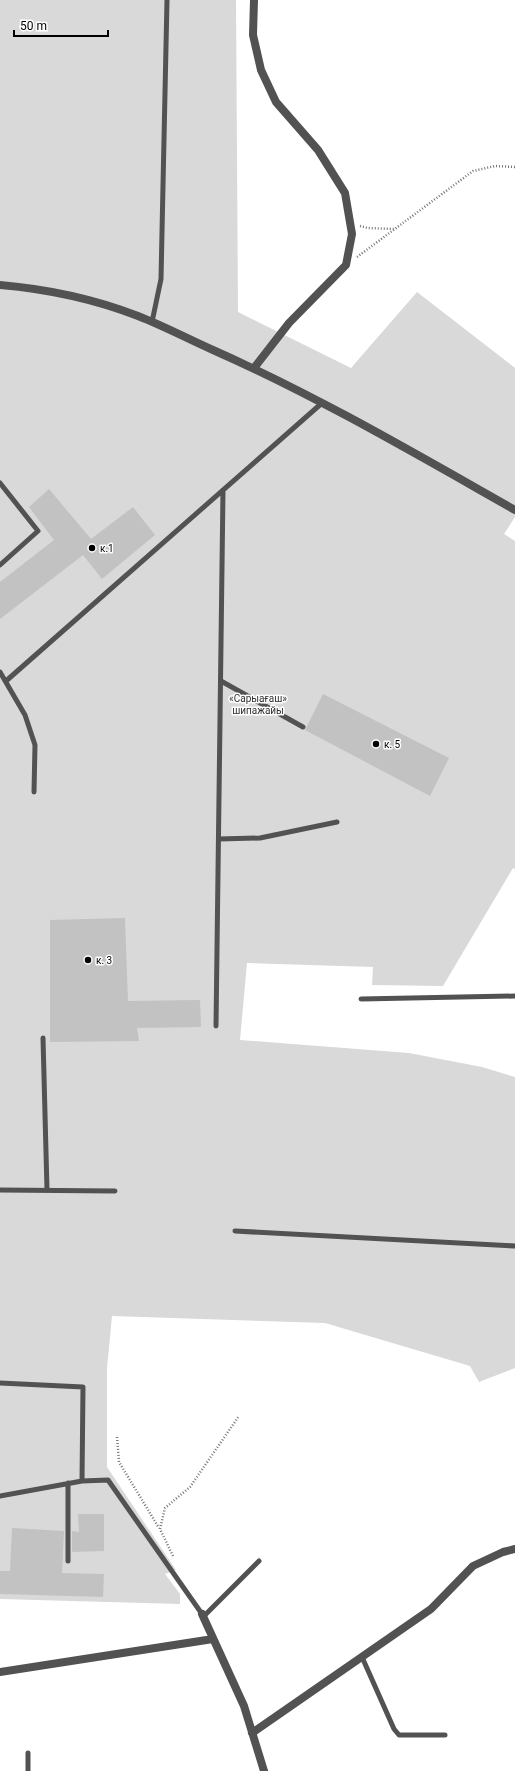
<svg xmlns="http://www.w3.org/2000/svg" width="515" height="1771" viewBox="0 0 515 1771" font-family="Roboto,sans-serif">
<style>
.green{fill:#d9d9d9}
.building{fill:#c2c2c2}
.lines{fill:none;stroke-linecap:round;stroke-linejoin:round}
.path{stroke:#747474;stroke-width:2.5;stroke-dasharray:1 2;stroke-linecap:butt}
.lane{stroke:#525252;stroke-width:5}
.street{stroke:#525252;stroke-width:8}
.poi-dot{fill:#000;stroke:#fff;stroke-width:1.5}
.labels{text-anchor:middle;stroke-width:3;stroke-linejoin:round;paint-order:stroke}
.poi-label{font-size:10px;fill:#000;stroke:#fff;text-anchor:start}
.park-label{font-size:10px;fill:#303030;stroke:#fff}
</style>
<rect width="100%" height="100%" fill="#fff"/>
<path class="green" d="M 0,0 L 236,0 L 238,312 L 351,368 L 417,292 L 515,368 L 515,517 L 504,534 L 515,541 L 515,869 L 513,868 L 443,986 L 372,985 L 373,967 L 247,963 L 240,1040 L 409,1053 L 482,1067 L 515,1077 L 515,1368 L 479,1382 L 470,1366 L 325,1323 L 112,1316 L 107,1368 L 107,1467 L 176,1570 L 165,1574 L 180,1594 L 180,1604 L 0,1599 Z"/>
<path class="building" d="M 49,489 L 91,539 L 133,507 L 155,535 L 102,579 L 83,555 L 0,619 L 0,582 L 54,540 L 29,507 Z
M 323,694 L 449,758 L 430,796 L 305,730 Z
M 125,918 L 128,1001 L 200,1000 L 201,1027 L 137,1028 L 139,1041 L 50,1042 L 50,920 Z
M 78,1514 L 104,1514 L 104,1551 L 72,1552 L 72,1531 L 79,1532 Z
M 12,1528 L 64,1531 L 62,1573 L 104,1574 L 103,1597 L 0,1594 L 0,1571 L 10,1571 Z"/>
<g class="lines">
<path class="path" d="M 360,226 L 368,228 L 394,229
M 357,257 L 473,171 L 495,166 L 515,167
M 117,1437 L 119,1462 L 159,1528
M 173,1556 L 160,1529 L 165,1508 L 190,1487 L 239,1416"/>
<path class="lane" d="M 152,322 L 161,279 L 167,0
M 0,483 L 38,531 L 0,565
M 0,672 L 25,715 L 35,745 L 34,792
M 6,681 L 322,403
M 221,681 L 303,727
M 219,839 L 260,838 L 337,822
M 361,999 L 515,996
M 216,1026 L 223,490
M 43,1038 L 47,1190
M 0,1190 L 115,1191
M 235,1231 L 515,1246
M 0,1383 L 83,1387 L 82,1481 L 108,1480 L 202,1614
M 0,1496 L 82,1481
M 68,1561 L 68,1483
M 203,1617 L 259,1561
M 362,1657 L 394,1729 L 399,1735 L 445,1735
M 28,1753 L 28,1771"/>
<path class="street" d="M 254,0 L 253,35 L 261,70 L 276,102 L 318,150 L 345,193 L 352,234 L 346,265 L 289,323 L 254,368
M 0,285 C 47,289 94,299 138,316 C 164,326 188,339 213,350 C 317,396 416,454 515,510
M 202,1614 L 244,1706 L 264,1771
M 0,1672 L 213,1639
M 252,1733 L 431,1609 L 473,1566 L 503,1552 L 515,1549"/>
</g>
<g class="poi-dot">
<circle cx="92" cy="548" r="4"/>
<circle cx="376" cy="744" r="4"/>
<circle cx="88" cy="960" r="4"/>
</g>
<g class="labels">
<g class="poi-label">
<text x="100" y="552">к.1</text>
<text x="384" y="748">к. 5</text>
<text x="96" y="964">к. 3</text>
</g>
<g class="park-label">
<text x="258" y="702">«Сарыағаш»<tspan x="258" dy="12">шипажайы</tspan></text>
</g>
</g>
<path d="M14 30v6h94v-6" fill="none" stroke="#000000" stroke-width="2"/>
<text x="20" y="30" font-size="12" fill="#000000" stroke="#ffffff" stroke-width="3" paint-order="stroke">50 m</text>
</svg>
